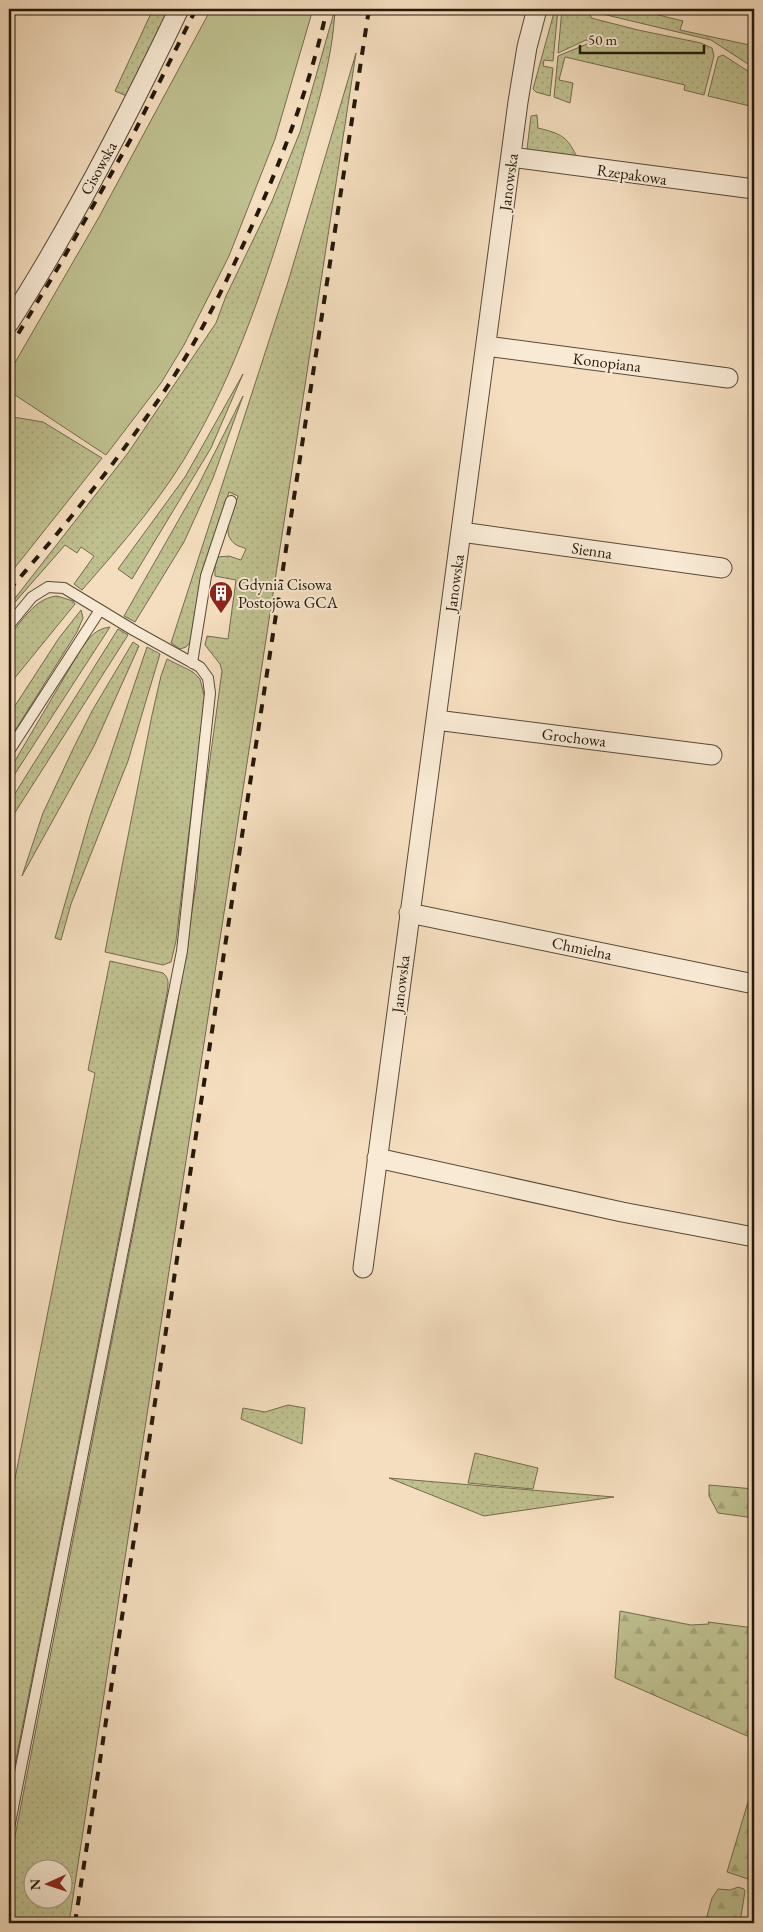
<svg xmlns="http://www.w3.org/2000/svg" width="763" height="1932" viewBox="0 0 763 1932" font-family="'EB Garamond',serif">
<style>
.grass{fill:url(#grass-dots);stroke:#726c4d;fill-rule:evenodd}
.forest{fill:url(#forest-firs);stroke:#726c4d}
.garden{fill:#bfc08f;stroke:#726c4d}
.lines{fill:none;stroke-linecap:round;stroke-linejoin:round}
.service-casing{stroke:#584a38;stroke-width:12}
.minor-casing{stroke:#584a38;stroke-width:21}
.service{stroke:#f8ead5;stroke-width:10}
.minor{stroke:#f8ead5;stroke-width:19}
.rail{stroke:#24180b;stroke-width:4;stroke-dasharray:9 9;stroke-linecap:butt}
.labels{text-anchor:middle;stroke-width:4;stroke-linejoin:round;paint-order:stroke}
.street-label{font-size:16px;fill:#24180b;stroke:#f8ead5}
.poi-label{font-size:16px;fill:#24180b;stroke:#f8ead5;text-anchor:start}
</style>
<defs>
<pattern id="grass-dots" width="8" height="8" patternUnits="userSpaceOnUse" patternTransform="scale(1.25)"><rect width="8" height="8" fill="#bfc08f"/><path d="M2 2h.1M6 6h.1" fill="none" stroke="#a4a47a" stroke-width="1.8" stroke-linecap="round"/></pattern>
<pattern id="forest-firs" width="22" height="20" patternUnits="userSpaceOnUse" patternTransform="scale(1.25)"><rect width="22" height="20" fill="#bfc08f"/><path d="M5 1l3.5 6h-7zM16 11l3.5 6h-7z" fill="#a4a47a"/></pattern>
</defs>
<rect width="100%" height="100%" fill="#f5debf"/>
<filter id="stains"><feTurbulence type="fractalNoise" baseFrequency=".004" numOctaves="4"/><feColorMatrix values="0 0 0 0 .2 0 0 0 0 .09 0 0 0 0 .02 0 0 0 .5 -.17"/></filter>
<radialGradient id="worn" r=".72"><stop offset=".6" stop-color="#630" stop-opacity="0"/><stop offset="1" stop-color="#630" stop-opacity=".3"/></radialGradient>
<path class="grass" d="M 153,9 L 170,9 L 129,97 L 115,91 Z
M 335,9 C 333,62 314,116 300,167 C 274,256 242,358 196,439 C 165,495 124,542 82,590 L 74,584 L 94,556 L 81,547 L 77,553 L 65,545 L 9,609 L 9,606 L 128,453 L 216,323 L 226,296 L 272,201 L 300,132 Z
M 555,9 L 558,9 L 553,61 L 544,60 L 543,66 L 553,68 L 550,96 L 536,92 L 533,89 Z
M 562,9 L 581,9 L 591,16 L 591,18 L 638,30 L 701,43 L 712,48 L 714,56 L 704,95 L 684,90 L 685,85 L 565,57 L 559,80 L 573,83 L 570,103 L 554,97 L 558,56 L 592,42 L 586,40 L 558,53 Z
M 590,9 L 612,14 L 614,9 L 634,9 L 683,21 L 680,30 L 754,46 L 754,68 L 711,40 L 594,12 Z
M 356,53 L 69,1923 L 9,1923 L 9,1867 L 176,1013 L 197,879 L 200,833 L 222,671 L 220,664 L 205,645 L 207,636 L 228,639 L 236,580 L 215,576 L 215,566 L 218,557 L 229,556 L 241,560 L 246,549 C 243,547 237,546 235,544 C 219,532 234,509 238,496 L 229,492 L 201,577 L 191,641 L 186,647 L 180,649 L 171,643 L 288,282 ZM 32,1870 L 62,1870 L 62,1900 L 32,1900 Z
M 723,55 L 754,75 L 754,107 L 708,96 L 718,57 Z
M 537,115 L 538,128 C 562,134 567,136 578,159 L 533,153 L 527,149 L 531,116 Z
M 243,374 L 211,448 L 132,579 L 118,569 L 185,477 Z
M 243,396 L 213,478 L 184,542 L 135,622 L 124,616 L 198,486 Z
M 9,415 L 13,417 L 43,422 L 102,458 L 9,575 Z
M 57,596 L 73,601 L 75,604 L 9,685 L 9,636 C 23,620 35,598 57,596 Z
M 81,610 L 83,618 L 77,632 L 9,740 L 9,715 L 59,638 Z
M 110,627 L 9,783 L 9,771 L 81,649 C 90,637 95,629 110,627 Z
M 118,629 L 128,635 L 9,822 L 9,803 Z
M 133,642 L 139,646 L 94,746 L 22,876 L 43,813 L 74,747 L 92,711 Z
M 147,647 L 160,654 L 128,761 L 71,904 L 61,940 L 55,938 L 90,816 Z
M 167,659 L 193,672 L 200,679 L 205,698 L 176,941 L 171,962 L 163,965 L 105,952 L 152,715 L 161,676 Z
M 110,961 L 163,973 C 170,979 168,984 167,993 L 9,1795 L 9,1509 L 95,1073 L 88,1070 Z
M 288,1405 L 305,1408 L 302,1444 L 241,1419 L 243,1408 L 265,1412 Z
M 475,1453 L 538,1468 L 533,1489 L 468,1483 Z
M 389,1478 L 614,1497 L 484,1516 Z"/>
<path class="forest" d="M 709,1485 L 754,1489 L 754,1518 L 718,1513 L 709,1496 Z
M 620,1611 L 691,1625 L 709,1624 L 708,1622 L 754,1628 L 754,1739 L 615,1678 Z
M 754,1782 L 754,1881 L 727,1872 Z
M 738,1887 L 744,1889 L 745,1891 L 740,1923 L 705,1923 L 712,1898 L 718,1889 L 730,1890 Z"/>
<path class="garden" d="M 211,9 L 313,9 L 275,139 L 229,256 L 184,345 L 161,383 L 106,455 L 9,391 L 9,373 L 99,217 Z"/>
<g class="lines">
<g class="service-casing">
<path id="service" d="M 9,625 L 32,597 L 48,587 L 64,588 L 135,631 L 200,667 L 208,678 L 210,693 L 182,951 L 9,1828
M 192,663 L 206,576 L 231,501
M 9,751 L 100,610"/>
</g>
<g class="minor-casing">
<path id="minor" d="M 511,157 L 754,189
M 9,323 C 73,223 128,116 179,9
M 486,346 L 728,378
M 461,532 L 722,568
M 436,720 L 712,755
M 409,913 L 754,984
M 377,1158 L 622,1212 L 754,1237
M 363,1268 L 518,102 L 527,47 L 537,9"/>
</g>
<use href="#service" class="service"/>
<use href="#minor" class="minor"/>
<path class="rail" d="M 9,349 L 59,266 L 132,137 L 196,9
M 9,590 C 66,525 121,457 169,384 C 195,344 217,301 237,258 C 275,178 308,95 327,9
M 75,1923 L 369,9"/>
</g>
<defs>
<g id="building-pin" transform="scale(1.25)"><path d="M0 17L-7.5 6A9.5 9.5 0 1 1 7.5 6Z" fill="#8f2418" stroke="#f8ead5"/><path d="M-4-6H4V6H1V3H-1V6H-4ZM-2.5-4.3h1.7v1.8h-1.7ZM.8-4.3h1.7v1.8H.8ZM-2.5-1h1.7V.8h-1.7ZM.8-1h1.7V.8H.8Z" fill="#fff"/></g>
</defs>
<g fill-rule="evenodd">
<use href="#building-pin" x="221" y="593"/>
</g>
<g class="labels">
<g class="street-label">
<text transform="translate(98 168) rotate(-61)" y="6">Cisowska</text>
<text transform="translate(632 174) rotate(8)" y="6">Rzepakowa</text>
<text transform="translate(508 182) rotate(-82)" y="6">Janowska</text>
<text transform="translate(607 362) rotate(7)" y="6">Konopiana</text>
<text transform="translate(592 550) rotate(8)" y="6">Sienna</text>
<text transform="translate(454 583) rotate(-82)" y="6">Janowska</text>
<text transform="translate(574 737) rotate(7)" y="6">Grochowa</text>
<text transform="translate(582 948) rotate(12)" y="6">Chmielna</text>
<text transform="translate(400 984) rotate(-83)" y="6">Janowska</text>
</g>
<g class="poi-label">
<text x="238" y="590">Gdynia Cisowa<tspan x="238" dy="18">Postojowa GCA</tspan></text>
</g>
</g>
<rect width="763" height="1932" fill="none" stroke="#f5debf" stroke-width="30"/>
<rect x="10" y="10" width="743" height="1912" fill="none" stroke="#24180b" stroke-width="2.5"/>
<rect x="15" y="15" width="733" height="1902" fill="none" stroke="#24180b"/>
<g transform="translate(48 1884) rotate(267)"><circle r="24" fill="#f8ead5" stroke="#a39684"/>
<path d="M0-4L9 19L0 12L-9 19Z" fill="#8f2418"/>
<text y="-8" font-size="14" font-weight="bold" text-anchor="middle" fill="#24180b">N</text>
</g>
<path d="M580 45v8h124v-8" fill="none" stroke="#24180b" stroke-width="2.5"/>
<text x="588" y="45" font-size="15" fill="#24180b" stroke="#f8ead5" stroke-width="4" paint-order="stroke">50 m</text>
<rect width="100%" height="100%" filter="url(#stains)"/>
<rect width="100%" height="100%" fill="url(#worn)"/>
</svg>
